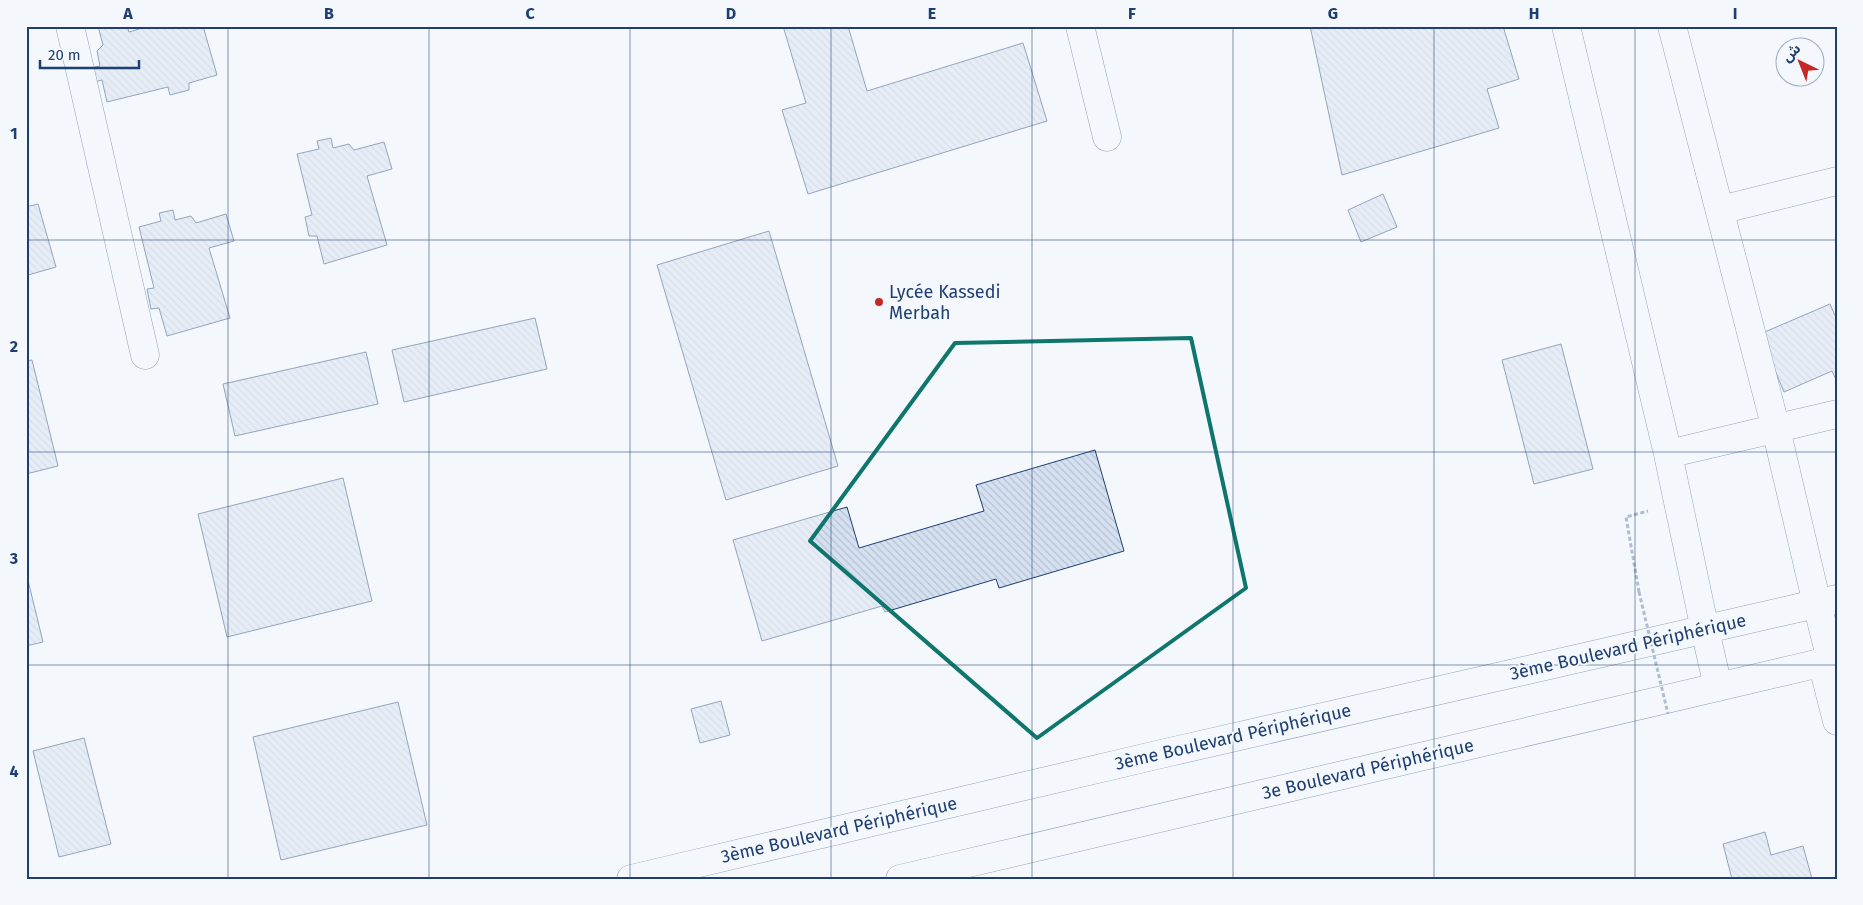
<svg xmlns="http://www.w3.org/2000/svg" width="1863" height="905" viewBox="0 0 1863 905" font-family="'Fira Sans','Noto Sans Arabic',sans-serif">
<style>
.building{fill:url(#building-back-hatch);stroke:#1d3f73}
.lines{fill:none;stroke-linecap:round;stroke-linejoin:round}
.minor-casing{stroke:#1d3f73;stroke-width:29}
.highway-casing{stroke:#1d3f73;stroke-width:29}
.path{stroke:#5e769c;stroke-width:3;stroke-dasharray:4 2.5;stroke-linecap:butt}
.minor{stroke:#f4f7fb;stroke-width:28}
.highway{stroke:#f4f7fb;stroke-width:28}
.path-bridge{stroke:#5e769c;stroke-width:3;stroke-dasharray:4 2.5;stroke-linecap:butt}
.marked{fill:none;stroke:#0f766e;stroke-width:4;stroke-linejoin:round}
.grid{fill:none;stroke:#1d3f73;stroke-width:1;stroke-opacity:0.55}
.poi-dot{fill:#c62828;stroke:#f4f7fb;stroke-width:2}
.labels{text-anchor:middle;stroke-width:4;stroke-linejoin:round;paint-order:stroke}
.poi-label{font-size:18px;fill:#1d3f73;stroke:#f4f7fb;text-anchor:start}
.street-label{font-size:18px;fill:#1d3f73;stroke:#f4f7fb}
.neatline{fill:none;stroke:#1d3f73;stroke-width:2}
.grid-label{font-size:16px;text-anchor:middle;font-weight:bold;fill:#1d3f73}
</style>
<defs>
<pattern id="building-back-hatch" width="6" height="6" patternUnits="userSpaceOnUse" patternTransform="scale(1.25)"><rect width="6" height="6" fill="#d5e0f0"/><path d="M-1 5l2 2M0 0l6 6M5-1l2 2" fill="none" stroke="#b6c1d1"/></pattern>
</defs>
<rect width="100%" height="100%" fill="#f4f7fb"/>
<path class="building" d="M 98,26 L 127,26 L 129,32 L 149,26 L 203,26 L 217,75 L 189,83 L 189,90 L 170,95 L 168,87 L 107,102 L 102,80 L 94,82 L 91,68 L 100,66 L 97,51 L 103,45 Z
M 783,26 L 848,26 L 867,91 L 1023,43 L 1047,121 L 808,194 L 782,110 L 806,103 Z
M 1310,26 L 1503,26 L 1519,79 L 1487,89 L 1499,128 L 1342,175 Z
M 331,138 L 333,148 L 349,144 L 354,150 L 384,142 L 392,169 L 367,176 L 387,245 L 324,264 L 317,236 L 309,236 L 305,217 L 312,215 L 297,154 L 319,149 L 317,141 Z
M 1383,194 L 1397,227 L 1361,242 L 1348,210 Z
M 38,204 L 56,267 L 28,275 L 28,282 L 26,283 L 26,207 Z
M 173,210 L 175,220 L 191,216 L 196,223 L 226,214 L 234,241 L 209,248 L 230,318 L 167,336 L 159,308 L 151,309 L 147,289 L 154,288 L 139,227 L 161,221 L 159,213 Z
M 769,231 L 838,466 L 726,500 L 657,265 Z
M 1830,304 L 1837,320 L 1837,382 L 1832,371 L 1784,392 L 1760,334 Z
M 535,318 L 547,369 L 404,402 L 392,350 Z
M 1561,344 L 1593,469 L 1534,484 L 1502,360 Z
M 366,352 L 378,404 L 235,436 L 223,384 Z
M 32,360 L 58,466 L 26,474 L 26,361 Z
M 1095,450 L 1124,551 L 999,588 L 996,579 L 885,612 L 882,606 L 762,641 L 733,540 L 847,507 L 859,548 L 984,511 L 976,485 Z
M 343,478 L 372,601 L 227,637 L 198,514 Z
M 26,572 L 43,642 L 26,646 Z
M 721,701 L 730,735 L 700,743 L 691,709 Z
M 398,702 L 427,825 L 281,860 L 253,737 Z
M 84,738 L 111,844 L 59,857 L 33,751 Z
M 1765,832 L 1771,855 L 1803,846 L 1812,879 L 1732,879 L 1723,844 Z"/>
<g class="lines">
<g class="minor-casing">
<path id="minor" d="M 70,26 L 145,355
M 1080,26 L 1107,137
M 1566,26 L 1668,454 L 1705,630
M 1672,26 L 1776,429 L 1817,604
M 1720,210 L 1837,181
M 1668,454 L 1837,414
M 1822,662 L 1837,721"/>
</g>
<g class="highway-casing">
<path id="highway" d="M 1817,604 L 1831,660
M 1705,630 L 1718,687
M 631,879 L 1161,754 L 1837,599
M 900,879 L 1837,659"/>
</g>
<path class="path" d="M 1639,592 L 1626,517 L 1648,511"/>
<use href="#minor" class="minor"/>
<use href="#highway" class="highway"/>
<path class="path-bridge" d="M 1639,592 L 1668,714"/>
</g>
<path d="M0 0H1863V905H0ZM 1191,338 L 1246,588 L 1037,738 L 810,541 L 955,343 Z" fill="#f4f7fb" fill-opacity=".55" fill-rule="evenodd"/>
<path class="marked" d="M 1191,338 L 1246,588 L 1037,738 L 810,541 L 955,343 Z"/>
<path class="grid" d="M 228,26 L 228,879M 429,26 L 429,879M 630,26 L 630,879M 831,26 L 831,879M 1032,26 L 1032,879M 1233,26 L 1233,879M 1434,26 L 1434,879M 1635,26 L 1635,879M 26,240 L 1837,240M 26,452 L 1837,452M 26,665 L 1837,665"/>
<circle class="poi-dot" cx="879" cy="302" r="5"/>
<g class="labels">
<g class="poi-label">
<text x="889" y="298">Lycée Kassedi<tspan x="889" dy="21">Merbah</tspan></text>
</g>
<g class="street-label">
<text transform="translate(1628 647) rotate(-13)" y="6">3ème Boulevard Périphérique</text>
<text transform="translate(1233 737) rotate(-13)" y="6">3ème Boulevard Périphérique</text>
<text transform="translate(1368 769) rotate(-13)" y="6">3e Boulevard Périphérique</text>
<text transform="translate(839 830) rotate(-13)" y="6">3ème Boulevard Périphérique</text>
</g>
</g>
<rect width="1863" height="905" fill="none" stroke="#f4f7fb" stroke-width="55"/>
<g transform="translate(1800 62) rotate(317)"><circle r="24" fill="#f4f7fb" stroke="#9eadc5"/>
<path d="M0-4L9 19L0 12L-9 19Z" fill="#c62828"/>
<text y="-8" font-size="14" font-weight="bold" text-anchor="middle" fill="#1d3f73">ش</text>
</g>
<path d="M40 60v8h99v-8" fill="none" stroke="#1d3f73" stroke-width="2.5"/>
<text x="48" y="60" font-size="15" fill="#1d3f73" stroke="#f4f7fb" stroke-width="4" paint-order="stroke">20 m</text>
<rect x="28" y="28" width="1808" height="850" class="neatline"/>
<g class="grid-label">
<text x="128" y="19">A</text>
<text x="329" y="19">B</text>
<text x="530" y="19">C</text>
<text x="731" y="19">D</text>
<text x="932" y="19">E</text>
<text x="1132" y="19">F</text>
<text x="1333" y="19">G</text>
<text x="1534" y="19">H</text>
<text x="1735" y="19">I</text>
<text x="14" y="139">1</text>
<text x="14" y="352">2</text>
<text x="14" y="564">3</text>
<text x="14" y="777">4</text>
</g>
</svg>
